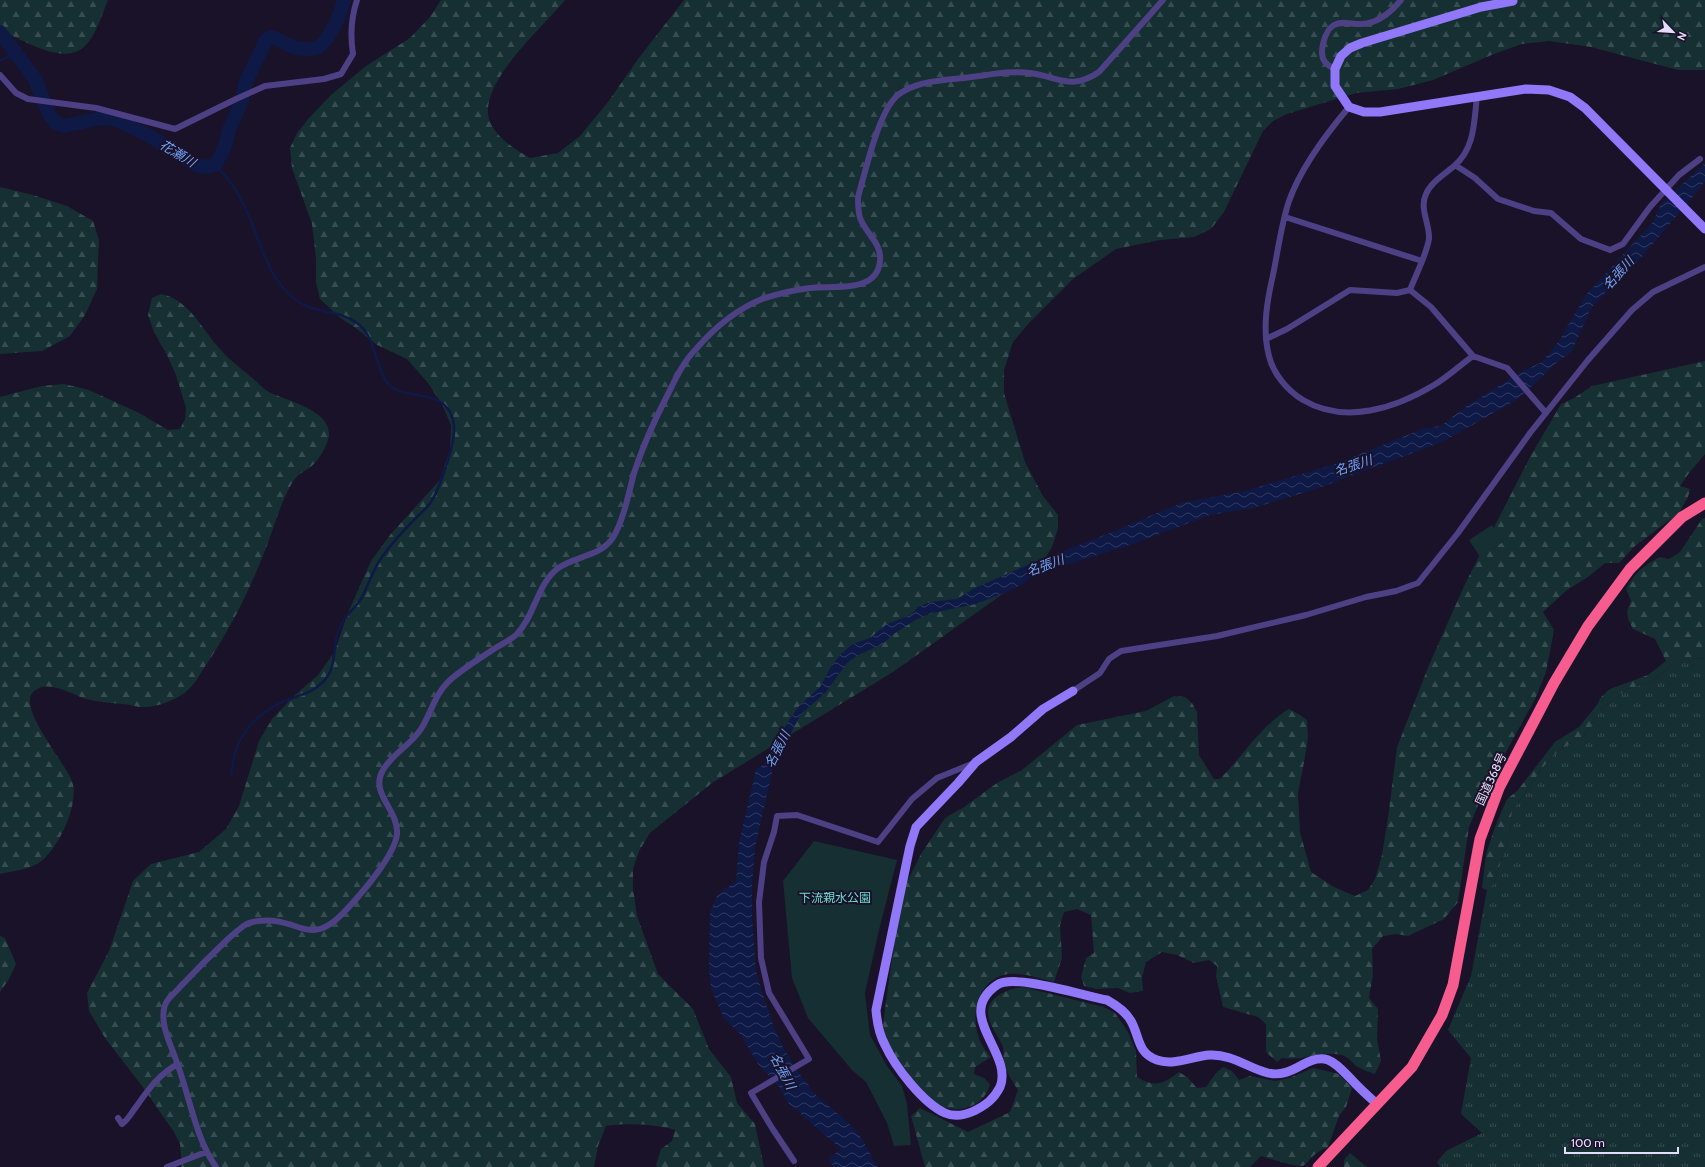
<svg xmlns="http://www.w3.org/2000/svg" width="1705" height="1167" viewBox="0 0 1705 1167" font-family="Cabin,'Noto Sans JP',sans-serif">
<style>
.grass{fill:url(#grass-tufts)}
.forest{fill:url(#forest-firs)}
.park{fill:#152f32}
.water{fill:url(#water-waves)}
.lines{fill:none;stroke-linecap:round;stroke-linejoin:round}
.stream{stroke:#0e1946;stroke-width:2.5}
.river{stroke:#0e1946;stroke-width:14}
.street{stroke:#4e4085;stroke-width:6}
.secondary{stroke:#9078f8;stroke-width:9}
.highway{stroke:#f65d8e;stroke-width:11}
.labels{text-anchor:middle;stroke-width:4;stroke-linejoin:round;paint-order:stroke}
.street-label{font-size:12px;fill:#e5dcfd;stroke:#1a1229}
.park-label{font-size:12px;fill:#6adbd1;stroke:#1a1229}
.water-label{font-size:13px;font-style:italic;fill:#6fa2f7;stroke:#1a1229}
</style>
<defs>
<pattern id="grass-tufts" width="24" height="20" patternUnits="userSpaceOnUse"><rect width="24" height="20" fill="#152f32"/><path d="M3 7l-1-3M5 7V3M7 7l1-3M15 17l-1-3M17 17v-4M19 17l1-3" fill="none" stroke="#374d51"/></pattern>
<pattern id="forest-firs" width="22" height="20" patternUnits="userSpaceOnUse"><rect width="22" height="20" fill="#152f32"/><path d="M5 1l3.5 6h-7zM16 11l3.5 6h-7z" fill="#374d51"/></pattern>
<pattern id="water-waves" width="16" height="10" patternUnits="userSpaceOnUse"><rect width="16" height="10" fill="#0e1946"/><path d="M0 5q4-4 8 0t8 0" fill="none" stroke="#313a62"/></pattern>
</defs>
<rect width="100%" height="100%" fill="#1a1229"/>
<path class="grass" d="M 1705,658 L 1705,1167 L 1440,1167 L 1437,1162 L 1446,1151 L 1482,1133 L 1461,1114 L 1471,1058 L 1448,1030 L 1471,976 L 1487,890 L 1494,883 L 1510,833 L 1512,810 L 1524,795 L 1542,768 L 1559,750 L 1585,735 L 1602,708 L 1627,689 L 1651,682 L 1679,660 Z"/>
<path class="forest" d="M 0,0 L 108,0 C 102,14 97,33 86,45 C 65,68 22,39 0,30 Z
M 441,0 L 565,0 C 545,26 472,87 491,124 C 499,140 515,149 530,158 L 558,153 L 580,136 L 608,102 L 638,59 L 684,0 L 1705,0 L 1705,70 L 1678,70 L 1591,47 L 1549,41 L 1522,44 L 1494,54 L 1433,80 L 1398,89 L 1356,93 L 1287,114 L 1273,121 L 1263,131 L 1224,212 L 1211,229 L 1194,237 L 1160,240 L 1116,249 L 1073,279 L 1029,323 L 1013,342 L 1004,370 L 1004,393 L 1025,462 L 1043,496 L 1058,515 L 1058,529 L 1052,547 L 1042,563 L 1011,588 L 893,672 L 712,783 L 650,833 L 639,851 L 633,869 L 633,888 L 637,916 L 658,974 L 693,1009 L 709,1049 L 731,1077 L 737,1103 L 755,1124 L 764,1167 L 658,1167 L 656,1165 L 661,1149 L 672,1141 L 675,1130 C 656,1124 625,1123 606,1126 L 598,1146 L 594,1167 L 181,1167 L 182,1164 L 180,1144 L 174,1132 L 142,1086 L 105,1038 L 89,1011 L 87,993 L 109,951 L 133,881 L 151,864 L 199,852 L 226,829 L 239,806 L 259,741 L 272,719 L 295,695 L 318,675 L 335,651 L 347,615 L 371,561 L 390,535 L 440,480 L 450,450 L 451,425 L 442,404 L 428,383 L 407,359 L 377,345 L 357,329 L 339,317 L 320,299 L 316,283 L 316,258 L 312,224 L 292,168 L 290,148 L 297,133 L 309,118 L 331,95 L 366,66 L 410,38 L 430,17 Z
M 0,187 L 33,195 L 67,206 L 93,221 L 99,240 L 97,289 L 85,315 L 70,336 L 42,351 L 0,354 Z
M 161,294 C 189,299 202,330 220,349 C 231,362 246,372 258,383 C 261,386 265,390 269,392 C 286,401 330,409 329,435 C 328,444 320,458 314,464 C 304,473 298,472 291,485 C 278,508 272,535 262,558 C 247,596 227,635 204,668 C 200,674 196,682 191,687 C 180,699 157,708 141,707 C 135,707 129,704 123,704 C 110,703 99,702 86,699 C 71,694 49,679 34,691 C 15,707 68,765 73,784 C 78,807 58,849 40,862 C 29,870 12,871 0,874 L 0,397 L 42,386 L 64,384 L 89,390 L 139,413 L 168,430 L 180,429 L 185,419 L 186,408 L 176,375 L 167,355 L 154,332 L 148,315 L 152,298 Z
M 1705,361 L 1705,454 L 1689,473 L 1680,486 L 1690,489 L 1688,497 L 1679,513 L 1635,546 L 1619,563 L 1605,563 L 1588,577 L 1567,590 L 1543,612 L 1554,630 L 1546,672 L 1536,697 L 1483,794 L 1469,827 L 1458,902 L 1444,919 L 1408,936 L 1397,934 L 1383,936 L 1372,949 L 1373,975 L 1369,998 L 1378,1009 L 1377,1039 L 1381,1061 L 1375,1074 C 1370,1072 1363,1070 1358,1067 C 1349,1061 1349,1055 1335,1054 C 1316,1052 1302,1061 1282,1058 L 1277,1062 L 1266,1052 L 1266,1024 L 1258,1017 L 1223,1007 L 1216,976 L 1217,966 L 1209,960 L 1194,963 L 1177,955 L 1162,952 L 1146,962 L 1142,978 L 1143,991 L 1130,993 L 1118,988 L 1096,989 L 1084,986 L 1081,977 L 1086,958 L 1094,953 L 1091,915 L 1077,909 L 1064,912 L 1060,925 L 1062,958 L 1054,982 C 1038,978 1017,970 1000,976 C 974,987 970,1023 982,1045 C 984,1049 988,1053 991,1057 L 975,1067 L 974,1074 L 984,1078 L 990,1084 C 988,1094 980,1103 971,1106 C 960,1111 948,1110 938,1104 C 922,1095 892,1056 886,1039 C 885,1034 884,1029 883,1024 L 899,908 L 908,880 L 921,854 L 945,818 L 964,807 L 997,783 L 1022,770 L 1077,725 L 1146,711 L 1174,696 L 1185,697 L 1192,703 L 1197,712 L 1199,755 L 1214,779 L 1220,779 C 1244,755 1259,727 1289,709 L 1300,715 L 1307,720 L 1308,737 L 1305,757 L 1298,793 L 1300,832 L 1311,872 L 1334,887 L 1355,896 L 1368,890 L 1375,879 L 1382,855 L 1388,818 L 1397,747 L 1429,665 L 1465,584 L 1530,457 L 1561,404 L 1574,398 L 1592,386 Z
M 1705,518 L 1705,658 L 1679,660 L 1651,682 L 1627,689 L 1602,708 L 1585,735 L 1559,750 L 1542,768 L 1524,795 L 1512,810 L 1510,833 L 1494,883 L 1487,890 L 1482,888 L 1486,854 L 1495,827 L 1507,799 L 1517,791 L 1555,742 L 1579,727 L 1597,705 L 1601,697 L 1610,689 L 1648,675 L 1666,661 L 1655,639 L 1633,629 L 1628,619 L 1627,611 L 1631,601 L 1626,589 C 1634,573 1644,565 1660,557 L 1669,559 L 1680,552 L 1702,519 Z
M 0,936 L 5,938 L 16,964 L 9,979 L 0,992 Z
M 1023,987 L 1104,1007 L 1115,1013 L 1128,1032 L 1136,1051 L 1137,1077 C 1155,1088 1163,1084 1179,1072 L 1187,1077 L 1197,1088 L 1206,1087 L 1216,1073 L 1223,1067 L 1232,1071 L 1239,1080 L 1250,1076 L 1275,1081 L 1289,1078 L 1313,1068 L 1339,1074 L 1352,1088 L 1346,1107 L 1339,1116 L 1328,1147 C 1321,1150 1316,1153 1310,1159 C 1308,1161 1306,1164 1303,1166 C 1294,1167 1271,1159 1261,1156 L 1250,1167 L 925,1167 L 911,1116 L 920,1108 L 968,1132 L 1010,1112 L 1018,1090 C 1013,1082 1006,1072 1004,1062 C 1003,1057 1004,1052 1003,1047 C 999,1037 992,1029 989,1019 C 983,998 1007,989 1023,987 Z
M 1350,1153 L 1367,1167 L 1344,1167 L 1344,1160 Z"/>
<path class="park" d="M 1492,525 L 1503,542 L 1480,557 L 1469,540 Z
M 814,841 L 897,860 L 879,930 L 865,993 L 870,1035 L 887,1066 L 902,1086 L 907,1104 L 911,1145 L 894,1146 L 887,1123 L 866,1082 L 852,1070 L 808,1018 L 792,978 L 783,881 Z"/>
<path class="water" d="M 1705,163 L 1705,182 L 1636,264 L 1616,281 L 1591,308 L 1572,351 L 1555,364 L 1543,376 L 1518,399 L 1442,442 L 1316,489 L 1253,508 L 1210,515 L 1133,544 L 1060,567 L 1054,566 L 1048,566 L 1016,588 L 976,604 L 932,613 L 917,619 L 892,635 L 883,644 L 858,655 L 847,663 L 826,692 L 801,714 L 774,764 L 755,847 L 752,885 L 752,918 L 756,971 L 764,998 L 774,1027 L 784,1049 L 797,1070 L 814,1093 L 854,1128 L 864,1142 L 877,1167 L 834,1167 L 828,1159 L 841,1149 L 788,1103 L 780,1088 L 758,1064 L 741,1035 L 723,1017 L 711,988 L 709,967 L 710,912 L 718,894 L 736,881 L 739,843 L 756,769 L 763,765 L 783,730 L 798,707 L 820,687 L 832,665 L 842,653 L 853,644 L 870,638 L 887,624 L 911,615 L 918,607 L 930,602 L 957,599 L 973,589 L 1034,562 L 1100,537 L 1181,503 L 1245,491 L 1332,465 L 1425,428 L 1441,426 L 1465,407 L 1521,372 L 1542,362 L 1559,341 L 1585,296 L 1653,222 L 1661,204 Z"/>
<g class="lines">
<path class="stream" d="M 0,60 L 15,54
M 215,165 C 224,174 232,183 238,194 C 257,225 261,265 287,292 C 311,317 335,307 357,323 C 375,336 375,364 386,381 C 400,402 435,387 450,412 C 452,416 454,423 454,428 C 455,444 440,488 431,502 C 427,508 420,514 414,520 C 403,531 392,543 382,557 C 373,569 369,584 362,597 C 357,607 347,613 342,623 C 331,640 338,662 327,677 C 319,689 305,694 293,698 C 264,708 242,726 234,756 C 233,763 232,770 231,776"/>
<path class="river" d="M 0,32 L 35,79 L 50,116 L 56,123 L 64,126 L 102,118 L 114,119 L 148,135 L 194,164 L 204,167 L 215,165 L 224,149 L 229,130 L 242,100 L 245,84 L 266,40 L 271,37 C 280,39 288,46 297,48 C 303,49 311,50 316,48 C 329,43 341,13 344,0"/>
<path class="street" d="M 1335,69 C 1331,67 1327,65 1325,62 C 1318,53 1325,30 1334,25 C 1343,20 1353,25 1362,24 C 1378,23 1392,11 1401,0
M 0,75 L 16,93 L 28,99 L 96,108 L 175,129 L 236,99 L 265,86 L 324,79 L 341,74 L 353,54 C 350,35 351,18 357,0
M 1349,107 C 1327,133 1300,170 1289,201 C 1281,225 1278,251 1273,275 C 1267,301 1262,329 1269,356 C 1273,374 1288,391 1303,400 C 1345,425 1396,408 1434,385 C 1448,377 1460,365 1473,356
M 1455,165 L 1475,178 L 1498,199 L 1534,211 L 1551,213 L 1581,239 L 1610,250 L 1623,244 L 1650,207 L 1679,175 L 1700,159
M 1285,217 L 1422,261
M 1410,290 L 1431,307 L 1473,356 L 1507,368 L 1546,413
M 1266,339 L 1287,329 L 1350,290 L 1397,293 L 1410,290 C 1416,274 1426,256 1429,239 C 1430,224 1419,209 1426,194 C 1431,182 1445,174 1454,166 C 1475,149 1474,121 1477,96
M 1073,691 L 1100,673 L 1109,659 L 1121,651 L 1217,636 L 1306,615 L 1366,597 L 1396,591 L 1418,583 L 1458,533 L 1530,433 L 1588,360 L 1632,310 L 1653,292 L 1705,267
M 118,1118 L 122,1124 C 129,1119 131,1113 136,1107 C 148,1090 159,1074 178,1064
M 794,1161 L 772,1128 L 751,1093 L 809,1059 L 769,993 L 761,958 L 759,902 L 764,862 L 774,832 L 777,816 L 797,815 L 878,842 L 912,799 L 937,778 L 974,763
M 167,1167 L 206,1152
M 216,1167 C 195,1137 190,1097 177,1063 C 173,1050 166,1037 164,1024 C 163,1018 163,1008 166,1003 C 168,998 176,992 180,987 C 196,970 212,954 229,938 C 234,934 240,928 245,925 C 248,923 256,921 258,921 C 301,916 309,951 347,909 C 362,893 395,855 397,834 C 399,810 369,793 383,770 C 393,753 411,745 421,729 C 431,713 435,694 449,681 C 462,669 479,659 494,649 C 502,644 511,640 517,634 C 535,615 537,585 557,569 C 574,556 599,557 612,539 C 623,523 629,492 634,473 C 643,446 654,421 667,396 C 675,380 683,362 696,349 C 715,327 735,310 762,299 C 777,294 794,290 810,288 C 833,285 877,294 880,261 C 882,243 866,234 860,218 C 858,211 858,204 858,197 C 865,173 878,115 895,98 C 897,95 901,93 904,91 C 921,81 945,80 964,78 C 985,76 1008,70 1030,73 C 1059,77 1071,91 1099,72 L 1163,0"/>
<path class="secondary" d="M 1513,1 L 1481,7 L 1362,43 L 1350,48 L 1341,56 L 1335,69 L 1335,86 L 1349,107 L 1364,112 L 1380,112 L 1526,89 L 1549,90 L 1570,97 L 1585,108 L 1705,229
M 1073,691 L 1043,709 L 1011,737 L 976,762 L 958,783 L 916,827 L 910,846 L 876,1010 C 877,1023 879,1034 885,1045 C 895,1067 923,1103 945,1113 C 954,1117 965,1115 974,1111 C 986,1105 994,1099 1000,1087 C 1014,1053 953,1015 997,985 C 1014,973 1084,996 1107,1000 C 1116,1005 1126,1012 1131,1021 C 1140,1037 1137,1053 1157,1060 C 1174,1066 1193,1056 1210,1055 C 1232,1054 1248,1068 1268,1073 C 1281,1076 1291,1071 1302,1065 C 1326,1051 1334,1062 1351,1079 C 1359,1088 1368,1096 1377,1104"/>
<path class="highway" d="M 1318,1167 L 1412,1067 L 1442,1015 L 1453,985 L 1480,839 L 1499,788 L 1554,683 L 1588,626 L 1630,569 L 1682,517 L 1705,503"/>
</g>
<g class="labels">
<g class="street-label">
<text transform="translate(1491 779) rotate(-65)" y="4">国道368号</text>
</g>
<g class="park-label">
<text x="835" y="902">下流親水公園</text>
</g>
<g class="water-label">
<text transform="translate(178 153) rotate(31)" y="5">花瀬川</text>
<text transform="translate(1618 273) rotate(-48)" y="5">名張川</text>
<text transform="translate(1353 465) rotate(-18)" y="5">名張川</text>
<text transform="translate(1045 565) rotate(-20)" y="5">名張川</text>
<text transform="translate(777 749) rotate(-63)" y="5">名張川</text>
<text transform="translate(783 1071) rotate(62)" y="5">名張川</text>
</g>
</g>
<g transform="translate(1673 32) rotate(115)" stroke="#1a1229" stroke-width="3" paint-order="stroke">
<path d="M0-3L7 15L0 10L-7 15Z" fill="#e5dcfd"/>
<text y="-6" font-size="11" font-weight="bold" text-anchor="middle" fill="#e5dcfd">N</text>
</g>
<path d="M1565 1147v6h113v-6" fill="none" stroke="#e5dcfd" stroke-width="2"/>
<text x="1571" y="1147" font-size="12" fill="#e5dcfd" stroke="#1a1229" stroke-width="3" paint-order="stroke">100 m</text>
</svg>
